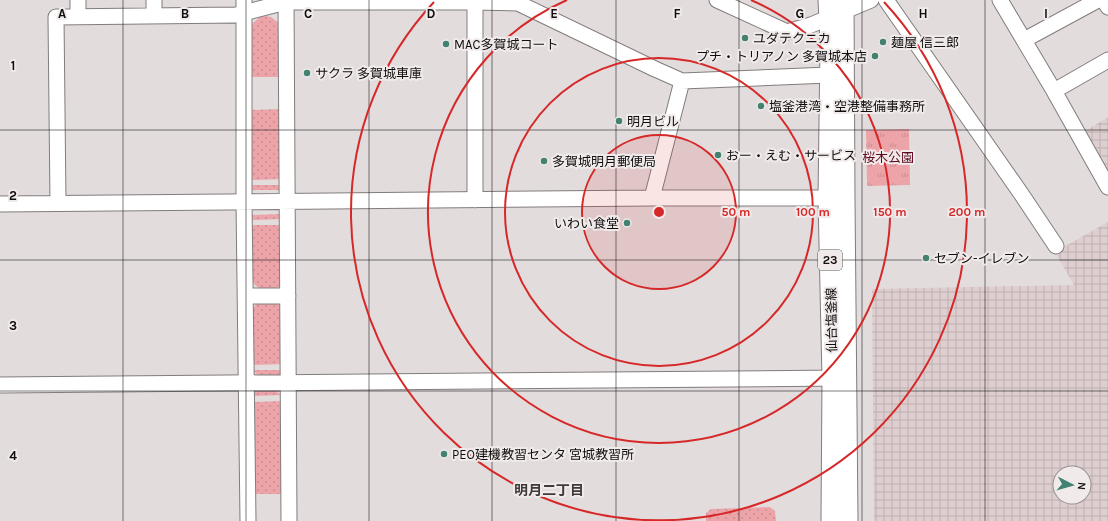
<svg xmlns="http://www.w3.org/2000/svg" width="1108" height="521" viewBox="0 0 1108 521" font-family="Karla,'Noto Sans JP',sans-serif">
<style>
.industrial{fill:url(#industrial-grid);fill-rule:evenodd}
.grass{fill:url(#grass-dots)}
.park{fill:url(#park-tufts)}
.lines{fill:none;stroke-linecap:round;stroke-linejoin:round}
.minor-casing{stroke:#827c7c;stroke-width:17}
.major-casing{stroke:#827c7c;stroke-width:21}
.minor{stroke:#fff;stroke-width:15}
.major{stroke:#fff;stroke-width:19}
.grid{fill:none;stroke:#100e0e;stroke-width:1;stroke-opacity:0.55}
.ring{fill:none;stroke:#d62828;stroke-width:2}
.poi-dot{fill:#418271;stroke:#f1eaea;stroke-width:1.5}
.labels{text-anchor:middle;stroke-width:4;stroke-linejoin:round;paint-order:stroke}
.shield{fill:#f1eaea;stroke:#545050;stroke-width:1}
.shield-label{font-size:12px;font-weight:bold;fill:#100e0e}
.poi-label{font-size:13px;fill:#100e0e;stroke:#f1eaea;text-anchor:start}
.park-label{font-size:13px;fill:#600a1f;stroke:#f1eaea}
.street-label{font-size:13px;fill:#100e0e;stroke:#f1eaea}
.neighbourhood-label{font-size:14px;font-weight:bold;fill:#403a3a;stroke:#f1eaea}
.grid-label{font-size:13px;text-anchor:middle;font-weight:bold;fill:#100e0e;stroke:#f1eaea;stroke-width:4;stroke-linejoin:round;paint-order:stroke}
.centre{fill:#d62828;stroke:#f1eaea;stroke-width:2}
.ring-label{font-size:12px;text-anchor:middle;font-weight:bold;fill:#d62828;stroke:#f1eaea;stroke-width:4;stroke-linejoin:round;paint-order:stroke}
</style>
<defs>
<pattern id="industrial-grid" width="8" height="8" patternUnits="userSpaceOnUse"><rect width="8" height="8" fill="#dececf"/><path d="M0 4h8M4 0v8" fill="none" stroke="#bdb0b1"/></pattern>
<pattern id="grass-dots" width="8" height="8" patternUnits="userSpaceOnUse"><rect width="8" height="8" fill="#eda4a9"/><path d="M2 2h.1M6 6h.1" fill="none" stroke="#ca8c90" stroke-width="1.8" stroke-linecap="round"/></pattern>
<pattern id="park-tufts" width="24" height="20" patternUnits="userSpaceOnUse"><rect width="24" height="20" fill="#eda4a9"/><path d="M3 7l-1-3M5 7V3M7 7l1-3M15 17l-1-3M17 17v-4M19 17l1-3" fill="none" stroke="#ca8c90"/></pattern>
</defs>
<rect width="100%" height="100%" fill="#e3dcdd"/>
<path class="industrial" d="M 1108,117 L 1108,180 L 1082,133 Z
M 1108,222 L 1108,521 L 874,521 L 872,289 L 1074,285 L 1055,252 ZM 1060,473 L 1084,473 L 1084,497 L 1060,497 Z"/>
<path class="grass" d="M 266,16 L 271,17 L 280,24 L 283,77 L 250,77 L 251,25 L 260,17 Z
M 282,109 L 283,179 L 251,180 L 250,110 Z
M 250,185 L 283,185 L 279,190 L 253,190 Z
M 280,214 L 283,219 L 250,220 L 252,215 Z
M 250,225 L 283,225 L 282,283 C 273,295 256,292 251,278 Z
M 261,301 L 277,303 L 281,307 L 284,364 L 251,365 L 251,313 L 256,304 Z
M 252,370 L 284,370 L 280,375 L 259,376 Z
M 255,390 L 276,391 L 281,395 L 252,396 Z
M 284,401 L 286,494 L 253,494 L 252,402 Z
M 770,507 L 775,511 L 776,521 L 706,521 L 706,513 L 711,509 Z"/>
<path class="park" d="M 909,129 L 910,185 L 867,186 L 866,130 Z"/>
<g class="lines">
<g class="minor-casing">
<path id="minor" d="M 78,0 L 78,16
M 154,0 L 154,15
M 244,0 L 244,202 L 248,521
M 286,0 L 289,521
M 475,0 L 475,200
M 717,0 L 787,32 L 811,25 L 871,0
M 886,0 L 1022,195 L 1056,246
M 1000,0 L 1054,91 L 1108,187
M 1104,0 L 1108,7
M 1024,40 L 1098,0
M 1054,91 L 1108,60
M 652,198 L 682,81
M 58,203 L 56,17 L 236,15 L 286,2 L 475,2 L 518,3 L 655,69 L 682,81 L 829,75
M 0,204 L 652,198 L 838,198
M 245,296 L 288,296
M 0,385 L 843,378"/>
</g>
<g class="major-casing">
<path id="major" d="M 828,0 L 830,43 L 828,198 L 832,379 L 831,521
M 844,0 L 845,198 L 848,521"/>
</g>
<use href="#minor" class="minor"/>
<use href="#major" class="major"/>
</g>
<path class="grid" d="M 123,0 L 123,521M 246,0 L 246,521M 369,0 L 369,521M 492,0 L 492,521M 616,0 L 616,521M 739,0 L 739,521M 862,0 L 862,521M 985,0 L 985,521M 0,130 L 1108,130M 0,260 L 1108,260M 0,391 L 1108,391"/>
<circle cx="659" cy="212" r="77" fill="#d62828" fill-opacity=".12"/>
<g class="ring">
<circle cx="659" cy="212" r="77"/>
<circle cx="659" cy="212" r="154"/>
<path d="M751 0A231 231 0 1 1 567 0"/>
<path d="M884 2A308 308 0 1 1 434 2"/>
</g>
<g class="poi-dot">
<circle cx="745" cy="38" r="4"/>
<circle cx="883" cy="42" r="4"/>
<circle cx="446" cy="44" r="4"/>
<circle cx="875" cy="56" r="4"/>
<circle cx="307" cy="73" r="4"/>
<circle cx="761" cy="106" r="4"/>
<circle cx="619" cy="121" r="4"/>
<circle cx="718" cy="155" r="4"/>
<circle cx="544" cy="161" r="4"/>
<circle cx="627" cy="223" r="4"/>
<circle cx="926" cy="258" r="4"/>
<circle cx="444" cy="454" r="4"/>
</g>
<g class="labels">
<rect class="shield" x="818" y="250" width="24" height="20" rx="3"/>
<g class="shield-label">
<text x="830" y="264">23</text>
</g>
<g class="poi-label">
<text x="753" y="43">ユダテクニカ</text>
<text x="891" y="47">麺屋 信三郎</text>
<text x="454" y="49">MAC多賀城コート</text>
<text x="867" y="61" text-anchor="end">プチ・トリアノン 多賀城本店</text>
<text x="315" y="78">サクラ 多賀城車庫</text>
<text x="769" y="111">塩釜港湾・空港整備事務所</text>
<text x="627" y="126">明月ビル</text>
<text x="726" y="160">おー・えむ・サービス</text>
<text x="552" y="166">多賀城明月郵便局</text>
<text x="619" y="228" text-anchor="end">いわい食堂</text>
<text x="934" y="263">セブン-イレブン</text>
<text x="452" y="459">PEO建機教習センタ 宮城教習所</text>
</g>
<g class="park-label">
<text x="888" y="162">桜木公園</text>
</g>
<g class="street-label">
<text transform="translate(831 320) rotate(-91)" y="5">仙台塩釜線</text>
</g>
<g class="neighbourhood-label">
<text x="549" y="495">明月二丁目</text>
</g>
</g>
<g class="grid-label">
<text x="62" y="18">A</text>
<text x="185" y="18">B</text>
<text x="308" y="18">C</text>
<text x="431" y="18">D</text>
<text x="554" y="18">E</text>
<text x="677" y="18">F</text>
<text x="800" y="18">G</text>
<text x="923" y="18">H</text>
<text x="1046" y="18">I</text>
<text x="13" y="70">1</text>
<text x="13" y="200">2</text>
<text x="13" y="330">3</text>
<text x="13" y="460">4</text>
</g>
<circle cx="659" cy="212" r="6" class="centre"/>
<g class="ring-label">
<text x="736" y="216">50 m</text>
<text x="813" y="216">100 m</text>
<text x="890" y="216">150 m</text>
<text x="967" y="216">200 m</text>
</g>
<g transform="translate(1072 485) rotate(96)"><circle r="19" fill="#f1eaea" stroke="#979292"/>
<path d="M0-3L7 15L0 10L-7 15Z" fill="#418271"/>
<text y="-6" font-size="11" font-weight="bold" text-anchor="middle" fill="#100e0e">N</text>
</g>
</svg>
